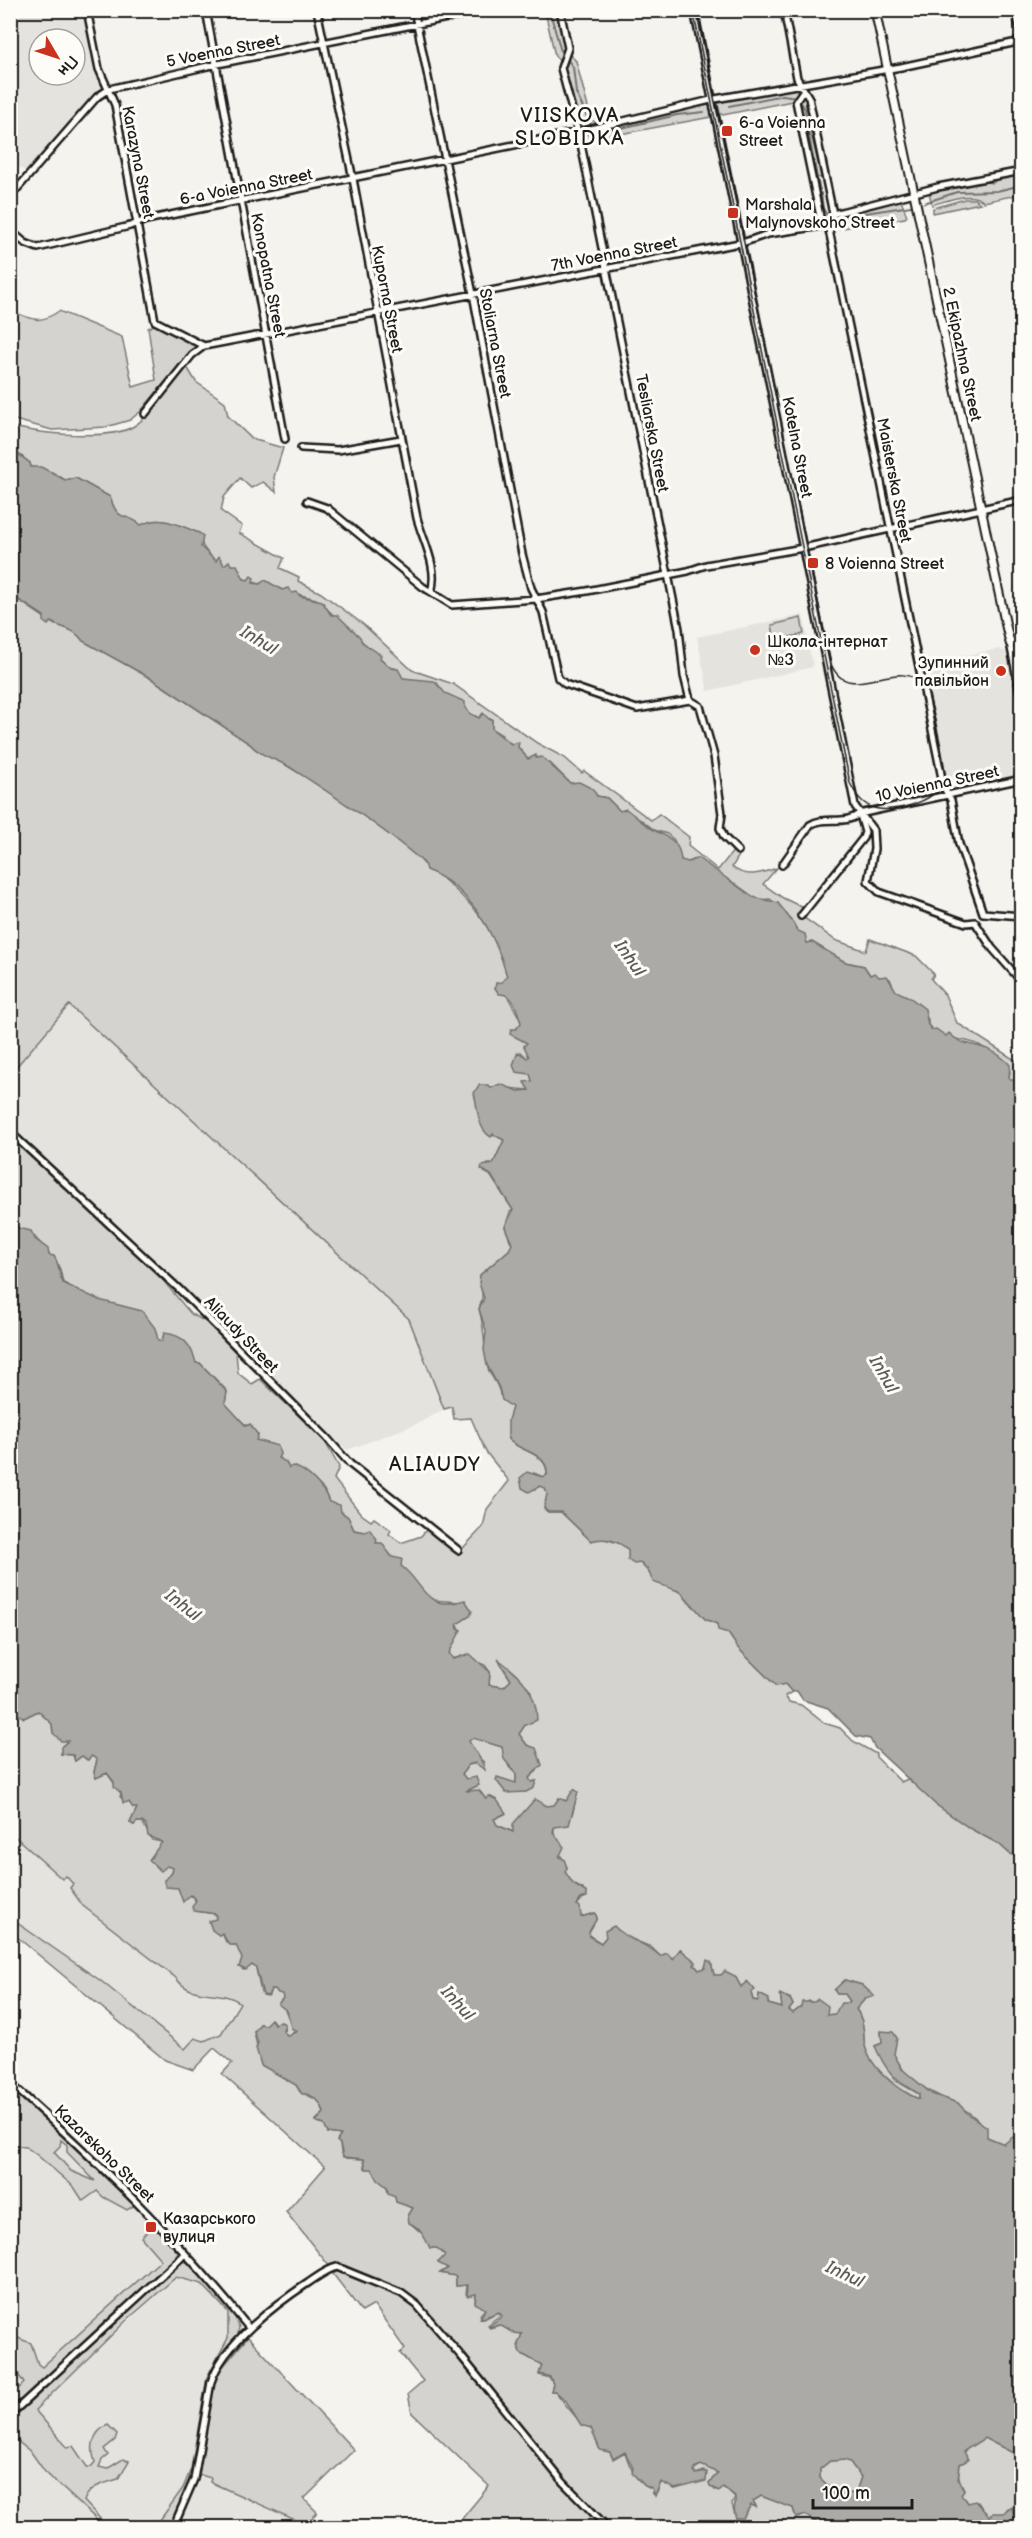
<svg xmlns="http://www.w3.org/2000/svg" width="1032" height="2538" viewBox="0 0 1032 2538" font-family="'Balsamiq Sans',sans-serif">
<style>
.built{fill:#e4e3de;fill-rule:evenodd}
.green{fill:#d4d3cf;stroke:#787876;stroke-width:1.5;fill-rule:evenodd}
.water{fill:#abaaa6;stroke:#72716f;stroke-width:1.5;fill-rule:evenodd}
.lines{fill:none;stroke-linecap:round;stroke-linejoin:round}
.stream{stroke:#72716f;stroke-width:2}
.minor-casing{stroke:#1c1c1c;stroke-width:10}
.tertiary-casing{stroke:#1c1c1c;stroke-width:11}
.secondary-casing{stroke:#1c1c1c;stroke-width:12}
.minor{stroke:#fdfcf7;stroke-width:5}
.tertiary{stroke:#fdfcf7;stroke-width:7}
.secondary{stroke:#fdfcf7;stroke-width:8}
.tram{stroke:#1c1c1c;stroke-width:1.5}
.poi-dot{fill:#c8321e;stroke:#fdfcf7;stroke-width:2}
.labels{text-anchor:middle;stroke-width:6;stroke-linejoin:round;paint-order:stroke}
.street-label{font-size:16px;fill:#1c1c1c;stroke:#fdfcf7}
.poi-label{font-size:16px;fill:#1c1c1c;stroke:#fdfcf7;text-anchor:start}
.water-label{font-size:18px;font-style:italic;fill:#5c5c5a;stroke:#fdfcf7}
.quarter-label{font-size:20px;letter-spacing:1.5px;fill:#1c1c1c;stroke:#fdfcf7}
</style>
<rect width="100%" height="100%" fill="#f4f3ee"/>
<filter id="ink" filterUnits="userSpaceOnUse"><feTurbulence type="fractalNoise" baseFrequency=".0167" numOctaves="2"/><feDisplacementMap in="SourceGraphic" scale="12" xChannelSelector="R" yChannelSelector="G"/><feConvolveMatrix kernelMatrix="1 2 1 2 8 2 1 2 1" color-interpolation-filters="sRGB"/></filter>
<g filter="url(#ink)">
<path class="built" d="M 16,11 L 84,11 L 91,56 L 103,84 L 76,121 L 29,173 L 11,163 L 10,18 ZM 39,39 L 75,39 L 75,75 L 39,75 Z
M 803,615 L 813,667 L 708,691 L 697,637 Z
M 999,649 L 1008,653 L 1021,722 L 1021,776 L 948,789 L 921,667 L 923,664 Z
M 69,1004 L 409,1319 L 444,1409 L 419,1423 L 347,1450 L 263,1371 L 182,1285 L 135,1246 L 11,1127 L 10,1073 Z
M 10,1833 L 61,1879 L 66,1875 L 74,1884 L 70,1888 L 124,1939 L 176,1978 L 181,1986 L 206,1995 L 231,1997 L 240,2003 L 221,2034 L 185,2049 L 101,1981 L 11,1918 Z
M 23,2106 L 70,2147 L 131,2207 L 135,2205 L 153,2225 L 141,2238 L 162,2260 L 11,2396 L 10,2119 Z
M 176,2277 L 202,2284 L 228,2312 L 228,2338 L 207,2377 L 191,2469 L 183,2488 L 160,2520 L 131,2528 L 11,2528 L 11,2430 Z
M 201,2475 L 211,2479 L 210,2482 L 302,2522 L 332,2527 L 178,2528 Z"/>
<path class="green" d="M 545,11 L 559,11 L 566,47 L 560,61 L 555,56 Z
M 568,53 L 576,61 L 591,119 L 597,124 L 582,127 L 578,125 L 564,71 Z
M 795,86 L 799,95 L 792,101 L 723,115 L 720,113 L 718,104 L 721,100 Z
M 801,96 L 807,99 L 811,128 L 805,128 C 799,120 796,106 801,96 Z
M 709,105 L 713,115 L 711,117 L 583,141 L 581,134 L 611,124 Z
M 810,130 L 821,174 L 821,177 L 815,179 L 804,132 Z
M 1021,173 L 1021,194 L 984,202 C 971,190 947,201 932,205 L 929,192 L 979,181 L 993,183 L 999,177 Z
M 965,199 L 975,199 L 980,203 L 933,213 L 933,208 Z
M 901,200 L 907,216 L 905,218 L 831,230 L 830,225 L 837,215 Z
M 11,311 C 32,319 39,325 59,311 L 122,337 L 133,387 L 156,380 L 148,328 L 156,324 L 199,346 L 189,353 L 141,411 L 130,420 L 106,427 L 52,430 L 11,419 Z
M 187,367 L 196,382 L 225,402 L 228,416 L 252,439 L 283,448 L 274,477 L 276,492 L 263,482 L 251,488 L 240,478 L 224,497 L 221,511 L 242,526 L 239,533 L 284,558 L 280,568 L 299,577 L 298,581 L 321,593 L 364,625 L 412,670 L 453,684 L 537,743 L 565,758 L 582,773 L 584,771 L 651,820 L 659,814 L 689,837 L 688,846 L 718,870 L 734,850 L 740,854 L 732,867 C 746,879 762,873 777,868 L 763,884 L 783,898 L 808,910 L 803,917 L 835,940 L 866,951 L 870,939 L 916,956 L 934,974 L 931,979 L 945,995 L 957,1023 L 1021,1064 L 1021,1087 L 1009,1078 L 1010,1072 C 1001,1064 988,1049 977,1044 C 961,1038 940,1040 928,1025 L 928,1019 L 895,991 L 890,979 L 870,975 L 864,966 L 845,962 L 812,942 L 807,944 L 783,909 L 770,899 L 758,900 L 734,883 L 681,860 L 674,840 L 667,834 L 654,830 L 643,821 L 620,811 L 607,798 L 597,796 L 595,793 L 570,783 L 550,763 L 528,759 L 518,747 L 501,738 L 502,735 L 492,729 L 492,719 L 479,718 L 469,713 L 462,703 L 444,693 L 437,683 L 402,678 L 395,668 L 391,668 L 316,599 L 282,590 L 265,581 L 260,584 L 244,579 L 237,566 L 224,565 L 219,557 L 216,561 C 206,552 201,547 199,533 C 180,526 159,513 141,526 C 125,511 119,525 110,497 L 76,478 L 65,480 L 52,472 L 31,467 L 30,463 L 11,448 L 11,426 C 37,434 111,441 134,426 C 155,412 171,386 187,367 Z
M 11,595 L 55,625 C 67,625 76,631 83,641 L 152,679 L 250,744 C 260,756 276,758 289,767 C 329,792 405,833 429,871 L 434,871 C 474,905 493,924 507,976 L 502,982 C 506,996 515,1009 522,1023 L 515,1035 L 528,1044 L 524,1046 L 530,1057 L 527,1058 L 521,1052 L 521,1071 L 530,1074 L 533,1081 L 529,1090 L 507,1088 L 479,1108 C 480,1122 490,1135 504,1140 L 493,1164 L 488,1164 L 484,1172 L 490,1175 L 513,1210 L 510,1212 L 505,1227 L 512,1245 L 509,1250 L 480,1275 C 479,1290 486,1292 479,1309 C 485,1329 484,1345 487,1365 C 489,1376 499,1383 500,1395 L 512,1407 L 508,1439 C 519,1452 548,1452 547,1475 L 543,1477 L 534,1473 L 535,1489 L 540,1486 L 545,1488 L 548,1494 L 544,1509 L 548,1512 L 561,1512 L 591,1541 L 601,1538 L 622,1544 L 658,1582 L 681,1592 L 689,1603 L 728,1633 L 738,1648 L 776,1686 L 785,1684 L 792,1692 L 785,1696 L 789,1702 L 801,1705 L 824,1723 L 840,1728 L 853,1741 L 876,1754 L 876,1757 L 901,1782 L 910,1778 L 935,1804 L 971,1829 L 999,1844 L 1009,1853 L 1021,1859 L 1021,2141 L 1004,2144 L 987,2137 C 981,2103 918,2097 902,2068 C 895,2057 888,2044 881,2031 L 882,2043 L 875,2046 L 896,2081 L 919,2094 L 919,2100 C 898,2089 865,2066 864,2039 C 864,2029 862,2017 856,2009 L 865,1999 L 873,1996 L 862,1985 L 845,1980 L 835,1990 L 837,1994 L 845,1994 L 850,2001 L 835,2014 L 827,2015 L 827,2011 L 809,2001 L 793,2013 L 789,2010 L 793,2005 L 790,1998 L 780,1995 L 783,2008 L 768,2004 L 759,1997 L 758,2001 L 753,2000 L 751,1993 L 744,1986 L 741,1987 L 735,1976 L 714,1975 L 711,1962 L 707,1961 L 705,1968 L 699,1970 L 681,1949 L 672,1959 L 660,1956 L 651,1947 L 621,1935 L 606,1937 L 601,1943 L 590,1936 L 589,1932 L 597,1918 L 595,1913 L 581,1917 L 577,1905 L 583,1898 L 583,1889 L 573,1884 L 565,1872 L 567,1867 C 561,1858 553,1839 554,1827 L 566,1824 L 573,1812 L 576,1798 L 572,1792 L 571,1797 L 566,1801 L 559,1798 L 555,1805 L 520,1818 L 514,1832 L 497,1825 L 494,1819 L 505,1814 L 486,1799 L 466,1792 L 466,1779 L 462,1774 L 468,1765 L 484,1762 L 476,1756 L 468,1740 L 473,1738 L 502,1747 L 509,1767 L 516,1774 L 516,1783 L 506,1782 L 506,1792 L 526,1792 L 536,1781 L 531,1782 L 529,1778 L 537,1771 L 527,1745 L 519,1734 L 525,1725 L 531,1691 L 500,1663 L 511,1680 L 504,1687 L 489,1685 L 490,1672 L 485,1665 L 462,1656 L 453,1659 L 449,1653 L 460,1630 L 457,1623 L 465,1618 L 460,1602 L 432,1600 L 425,1596 C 417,1581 371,1530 354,1530 L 348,1517 L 329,1502 L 324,1490 L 310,1476 L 289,1469 L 278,1457 L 280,1454 L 273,1445 L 255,1440 L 258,1435 L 233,1414 L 225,1403 L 227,1391 L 200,1363 L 196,1363 L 176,1338 L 164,1334 L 162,1341 L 157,1340 C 149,1304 129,1311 101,1301 C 88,1296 75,1289 63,1283 L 60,1269 L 47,1251 L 34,1236 L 18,1228 L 11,1221 L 11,1136 L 161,1278 L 191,1314 L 210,1324 L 236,1353 L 238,1373 L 252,1384 L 260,1379 L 324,1440 L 339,1467 L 334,1479 L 361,1514 L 371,1521 L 374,1518 L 391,1530 L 389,1534 L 401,1543 L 421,1536 L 427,1529 L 462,1549 L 483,1527 L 487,1509 L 509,1481 L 486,1452 L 471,1418 L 454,1419 L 452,1407 L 444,1409 L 409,1319 L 69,1005 L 11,1073 Z
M 801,618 L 804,634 L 775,640 L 772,625 Z
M 11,1704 L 24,1718 L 38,1711 L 52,1724 L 53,1733 L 68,1741 L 62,1746 L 61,1754 L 73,1755 L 75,1761 L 82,1756 L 87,1760 L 92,1756 L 97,1760 L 94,1772 L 96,1778 L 107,1773 L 121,1793 L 120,1797 L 137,1808 L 130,1823 L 134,1825 L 136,1822 L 142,1822 L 152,1840 L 162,1842 L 151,1862 L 158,1869 L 167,1866 L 173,1868 L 172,1873 L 164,1880 L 165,1886 L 178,1887 L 183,1901 L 190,1895 L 194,1897 L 198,1911 L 216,1914 L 218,1917 L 213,1921 L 219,1935 L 222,1933 L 226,1942 L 238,1947 L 243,1959 L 239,1967 L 244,1970 L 252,1965 L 256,1968 L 261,1993 L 269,1995 L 271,1989 L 275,1989 L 283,1995 L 284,2007 L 293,2029 L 297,2030 L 288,2036 L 284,2032 L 285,2024 L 281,2022 L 276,2025 L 272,2020 L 265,2025 L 260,2024 L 254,2032 L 261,2065 L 279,2074 L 296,2085 L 300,2092 L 320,2101 L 324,2113 L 316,2120 L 324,2125 L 328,2133 L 341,2135 L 337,2141 L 340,2144 L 341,2152 L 346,2158 L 364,2159 L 365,2168 L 372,2169 L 395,2197 L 396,2202 L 413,2208 L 408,2216 L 409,2222 L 426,2237 L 430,2248 L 437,2248 L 445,2255 L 445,2259 L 438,2262 L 448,2268 L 440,2273 L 456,2276 L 456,2286 L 467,2285 L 466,2294 L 476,2294 L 475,2302 L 485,2309 L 480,2315 L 484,2319 L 497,2312 L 501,2314 L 488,2325 L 490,2328 L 499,2325 L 522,2334 L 518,2344 L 520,2353 L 542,2365 L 539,2375 L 550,2378 L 553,2384 L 551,2391 L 555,2391 C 565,2403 579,2425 592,2428 L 600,2450 L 610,2452 L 612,2457 L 625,2452 C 629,2466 637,2484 652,2489 L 653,2494 L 657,2493 L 661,2482 L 675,2489 L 706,2478 L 704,2471 L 696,2474 L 694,2469 L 701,2465 L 707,2466 L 718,2473 L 709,2483 L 715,2490 L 723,2487 L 735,2498 L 732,2504 L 736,2518 L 751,2505 L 756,2506 L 753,2501 L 761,2496 L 793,2508 L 796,2518 L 806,2515 L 819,2526 L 824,2527 L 611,2527 L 565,2481 L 418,2304 L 408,2294 L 337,2262 L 330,2267 L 286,2212 L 325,2167 L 222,2074 L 232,2063 L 214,2048 L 193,2070 L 165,2060 L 11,1932 L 10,1918 L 101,1981 L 185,2049 L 195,2038 L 204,2041 L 221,2034 L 240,2003 C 222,1988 191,2001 176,1978 L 83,1906 L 70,1888 L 73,1884 L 66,1876 L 62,1879 L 11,1833 Z
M 10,2087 L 89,2157 L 135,2205 L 127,2210 L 103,2197 L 97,2191 L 83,2201 L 74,2187 L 37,2155 L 26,2147 L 13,2145 ZM 61,2140 L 67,2145 L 67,2152 L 95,2181 L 71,2171 L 54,2152 L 60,2146 Z
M 153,2225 L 178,2252 L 176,2259 L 11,2412 L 11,2385 L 17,2390 L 24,2383 L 17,2373 L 16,2352 L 11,2349 L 10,2329 L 20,2339 L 31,2343 L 38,2364 L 42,2367 L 161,2260 L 141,2237 Z
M 182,2261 L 188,2263 L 233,2312 L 239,2327 L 238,2334 L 215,2368 L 193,2478 L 172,2527 L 131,2527 L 160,2520 L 183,2488 L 191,2469 L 207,2377 L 228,2338 L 228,2312 L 202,2284 L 176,2277 L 127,2320 L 35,2410 L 67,2447 L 73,2446 L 87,2467 L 91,2467 L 95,2462 C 90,2448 92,2432 108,2425 L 117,2434 L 115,2440 L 104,2449 L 108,2455 L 102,2460 L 99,2467 L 107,2469 L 123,2459 L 129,2461 L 118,2479 C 104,2484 90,2485 84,2501 L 106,2525 L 106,2527 L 97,2527 L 95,2518 L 45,2472 L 31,2452 L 12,2437 L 10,2418 Z
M 338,2271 L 400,2295 L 415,2307 L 561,2484 L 604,2527 L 455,2527 L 489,2486 L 412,2413 L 408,2394 L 423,2381 L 400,2353 L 405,2349 L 374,2305 L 362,2312 L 333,2274 Z
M 248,2337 L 354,2450 L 304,2499 L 317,2512 L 309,2522 L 302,2523 L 210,2482 L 211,2478 L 201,2475 L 198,2478 L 215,2376 Z
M 984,2438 L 1021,2457 L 1020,2518 L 1013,2514 L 1013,2508 L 1008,2508 L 1004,2513 L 987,2516 L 978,2502 L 967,2503 L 961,2494 L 964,2489 C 959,2480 957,2475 960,2464 L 968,2460 L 963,2451 Z
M 845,2460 L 850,2462 L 861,2477 L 856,2492 L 849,2494 L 841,2488 L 835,2493 L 828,2494 L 829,2487 L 820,2478 L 820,2469 L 830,2461 Z"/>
<path class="water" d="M 10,448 L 30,463 L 31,467 L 41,467 L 65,480 L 76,478 L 110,497 C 119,525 125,511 141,525 C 161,514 178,525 199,533 L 203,536 L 201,547 L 216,561 L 219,556 L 224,565 L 229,561 L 231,565 L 237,565 L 244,579 L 248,580 L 251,576 L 254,578 L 253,583 L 260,584 L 265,580 L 282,590 L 288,588 L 292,593 L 297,592 L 300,596 L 322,601 L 331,615 L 337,615 L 360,637 L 362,642 L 381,655 L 380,658 L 391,668 L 398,669 L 403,678 L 434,681 L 445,693 L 465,702 L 465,706 L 469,713 L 479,718 L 483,713 L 489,719 L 492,719 L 492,729 L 511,744 L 519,742 L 518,747 L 528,759 L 536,755 L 536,758 L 542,757 L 570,783 L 579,782 L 593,789 L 597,796 L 607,798 L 620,811 L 626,809 C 635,815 644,825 654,830 C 668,838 679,839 681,860 L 688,862 L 698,858 L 753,897 L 778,903 L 794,924 L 796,930 L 805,934 L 807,943 L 812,942 L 845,962 L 864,966 L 870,975 L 875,973 L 879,977 L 887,976 L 896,991 L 909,997 L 925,1009 L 928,1025 L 932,1030 L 936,1029 L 946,1036 L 949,1033 C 965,1051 987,1039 1010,1065 L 1009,1078 L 1022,1087 L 1021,1859 L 1009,1853 L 999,1844 L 971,1829 L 935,1804 L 875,1748 L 870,1739 L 856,1736 L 828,1708 L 803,1700 L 797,1691 L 792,1692 L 785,1684 L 776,1686 L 738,1648 L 728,1633 L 718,1630 L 717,1624 L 705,1619 L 681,1592 L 653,1582 L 647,1568 L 640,1563 L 634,1564 L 628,1560 L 628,1550 C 618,1540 604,1537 591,1541 L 561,1512 L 548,1512 L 544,1508 L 547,1494 L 545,1488 L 540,1486 L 529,1492 L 522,1488 L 520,1478 L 527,1472 L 543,1477 L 547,1475 C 549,1452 519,1452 508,1439 L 508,1420 L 512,1407 L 502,1400 L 499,1388 L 487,1365 L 484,1350 L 486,1331 L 479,1309 L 484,1298 L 479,1283 L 480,1275 L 509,1250 L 512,1244 L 505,1227 L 513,1210 L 491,1175 L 481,1169 L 482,1166 L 493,1164 L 504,1140 L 493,1134 L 491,1137 C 477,1129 478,1108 474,1093 L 479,1085 L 488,1085 L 491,1088 L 500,1084 L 518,1091 L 529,1090 L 524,1082 L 532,1081 L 530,1074 L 516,1072 L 513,1065 L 518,1052 L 527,1058 L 529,1057 L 524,1046 L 527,1043 L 510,1034 L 511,1029 L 516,1029 L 521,1023 C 517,1011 514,993 499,994 L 495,988 L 496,983 L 502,982 L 507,976 C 495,933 469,886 426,870 L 424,863 C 383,827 338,799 293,769 C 279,760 260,756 250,744 L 152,679 L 83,641 C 74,628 63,629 51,622 L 48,625 L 44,622 L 44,616 L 11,595 Z
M 10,1215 L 11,1221 L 16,1222 L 18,1228 L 31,1231 L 35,1239 L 48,1249 L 49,1255 L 54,1256 C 61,1267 58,1273 63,1283 L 99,1300 L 142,1311 L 155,1328 L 158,1340 L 162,1341 L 164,1333 C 183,1335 191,1344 196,1363 L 200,1363 L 227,1392 L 225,1403 L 246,1426 L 250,1424 L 258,1435 L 256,1440 L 278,1446 L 280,1454 L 278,1458 L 286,1462 L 289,1468 L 292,1466 C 307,1469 325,1489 329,1502 L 340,1505 L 341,1512 L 348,1517 L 354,1530 L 365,1532 L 369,1529 L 377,1539 L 376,1543 L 382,1543 L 392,1557 L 402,1559 L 401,1566 C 424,1582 423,1613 465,1600 L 472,1611 L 470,1616 L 457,1624 L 458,1629 L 461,1630 L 449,1653 L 453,1659 L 470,1654 L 490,1672 L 489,1685 L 504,1687 L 511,1680 L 498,1659 C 520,1675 537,1691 537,1720 L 525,1725 L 519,1734 L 527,1745 L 536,1748 L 542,1765 L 529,1778 L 531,1782 L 536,1781 L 534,1788 L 526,1792 L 506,1793 L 496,1780 L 497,1777 L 516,1783 L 516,1774 L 504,1759 L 502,1747 L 473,1738 L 469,1741 C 474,1751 483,1760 485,1770 L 475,1763 L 468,1765 L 462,1774 L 466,1779 L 476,1777 L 479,1785 L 466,1791 L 479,1790 L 486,1799 L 489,1796 L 497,1800 L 506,1813 L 494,1819 L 497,1825 L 513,1832 L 513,1824 L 535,1799 L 547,1806 L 554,1805 L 559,1798 L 566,1801 L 574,1789 L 578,1792 L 569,1825 L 554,1827 L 553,1832 L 564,1847 L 559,1857 L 564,1859 L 567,1868 L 565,1872 L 573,1884 L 587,1893 L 587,1897 L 581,1899 L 577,1905 L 580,1907 L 581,1917 L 595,1913 L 597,1918 L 589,1932 L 590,1937 L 601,1943 L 606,1937 L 605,1931 L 614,1926 C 627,1941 646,1942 660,1956 L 667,1953 L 673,1959 L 680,1949 L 696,1962 L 694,1965 L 699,1970 L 705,1968 L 707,1960 L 711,1962 L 714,1975 L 721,1975 L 725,1971 L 735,1976 L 741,1987 L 747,1981 L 755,1990 L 751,1993 L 753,2000 L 758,2001 L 759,1994 L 769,1999 L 768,2004 L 782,2008 L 780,1994 L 790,1999 L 793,2005 L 789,2010 L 793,2013 L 801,2007 L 802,2002 L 814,2002 L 818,1999 L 828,2006 L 827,2015 L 835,2014 L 841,2003 L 849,2003 L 850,2001 L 845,1994 L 837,1994 L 834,1990 L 845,1980 L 862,1985 L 874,1996 L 865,1999 L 856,2009 C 862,2017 864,2029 864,2039 C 865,2064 898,2091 919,2099 L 919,2094 C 894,2078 887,2074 875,2046 L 882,2043 L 881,2031 L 893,2032 L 897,2038 L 894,2054 L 902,2069 L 932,2094 L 958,2103 L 968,2114 L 987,2127 L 987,2137 L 1004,2144 L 1013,2137 L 1021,2141 L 1021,2457 L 984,2438 L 964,2451 L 968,2460 L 960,2464 L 958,2479 L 964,2490 L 961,2494 L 967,2503 L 975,2501 L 989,2516 L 993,2513 L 1004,2513 L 1012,2507 L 1013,2514 L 1021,2517 L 1021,2527 L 851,2528 L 847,2524 C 830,2531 820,2526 806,2515 L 796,2518 L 793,2508 L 761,2496 L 753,2501 L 756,2507 L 751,2505 L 743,2518 L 736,2518 C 732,2509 736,2505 735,2498 C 734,2494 726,2489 723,2487 L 719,2491 L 710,2486 L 709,2483 L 718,2473 L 701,2465 L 696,2467 L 694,2472 L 696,2474 L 707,2472 L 706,2481 L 675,2489 L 661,2482 L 655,2496 L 652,2489 L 645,2486 L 632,2473 L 633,2468 L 625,2452 L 613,2459 L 610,2452 L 600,2450 L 591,2428 L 581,2425 L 566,2401 L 555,2391 L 551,2391 L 553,2384 L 550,2377 L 539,2374 L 542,2365 L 520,2353 L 518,2344 L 522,2334 L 513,2333 L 500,2325 L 488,2327 L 502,2316 L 499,2312 L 480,2319 L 485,2309 L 475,2303 L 476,2294 L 467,2296 L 468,2285 L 456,2286 L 456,2276 L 440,2273 L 448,2268 L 438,2263 L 445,2255 L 437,2248 L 430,2248 C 425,2238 420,2227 409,2223 L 408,2216 L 413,2208 L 396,2202 L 395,2196 L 388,2193 L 387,2187 L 378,2180 L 372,2169 L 366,2169 L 364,2159 L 343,2157 L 340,2144 L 337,2141 L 341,2135 L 328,2133 L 324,2125 L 316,2121 L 324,2113 C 322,2103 313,2093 302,2094 L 296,2085 L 261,2065 L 256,2048 L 258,2043 L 254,2032 L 260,2024 L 265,2025 L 271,2019 L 274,2024 L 281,2022 L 285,2024 L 283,2031 L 288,2036 L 297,2031 L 291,2028 L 287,2011 L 278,2004 L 283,1998 L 282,1994 L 278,1993 L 275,1989 L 271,1989 L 268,1996 L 263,1995 L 256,1968 L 252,1965 L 246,1970 L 239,1967 L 242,1959 L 236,1945 L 229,1945 L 222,1933 L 219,1935 L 212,1930 L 209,1921 L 216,1919 L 216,1914 L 194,1911 L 192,1907 L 196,1900 L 194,1897 L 190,1895 L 183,1902 L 178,1888 L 166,1887 L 164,1881 L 172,1873 L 173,1868 L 167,1866 L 161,1871 L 149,1860 L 162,1842 L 148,1836 L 146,1825 L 142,1822 L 137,1822 L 134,1825 L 130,1823 L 137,1808 L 133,1808 L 129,1802 L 123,1803 L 121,1793 L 114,1787 L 114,1782 L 107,1773 L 96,1778 L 94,1772 L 97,1760 L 92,1756 L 88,1760 L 82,1756 L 75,1761 L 73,1755 L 61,1754 L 61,1747 L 68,1741 L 61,1741 L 53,1733 L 52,1724 L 38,1711 L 24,1718 L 17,1713 L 15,1707 L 11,1704 ZM 845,2460 L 850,2462 L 861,2477 L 856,2492 L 848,2494 L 841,2488 L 835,2493 L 828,2494 L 829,2487 L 820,2478 L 820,2469 L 830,2461 Z"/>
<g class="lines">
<path class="stream" d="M 550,12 L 562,55
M 567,59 L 573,67 L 576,93 L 591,125
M 799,99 L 805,109 L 808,128
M 729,106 L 783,95 L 797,97
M 595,131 L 600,133 L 677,115 L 704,112
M 808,131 L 817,178
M 818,182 L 820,190
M 821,193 L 823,208 L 829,219
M 924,203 L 957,192 L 997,191 L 1022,185
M 833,222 L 843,223 L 865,213 L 911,206"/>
<g class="minor-casing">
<path id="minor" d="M 87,10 L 99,69 L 115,105 L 155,321 L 204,346
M 206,10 L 285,439
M 317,10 L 353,179 L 417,518 C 423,541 439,568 431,592
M 414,10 L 473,294 L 522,554 L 531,588 L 543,612 L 558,678 L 565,684 L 637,709 L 690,700
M 560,10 L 568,48 L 561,68 L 581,144 L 679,629 L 684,676 L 690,700 L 700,706 L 714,756 L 722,814 L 720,828 L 724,837 L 738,851
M 694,10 L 855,806 L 873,830 L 874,849 L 868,881 L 879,892 L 966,923 L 975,922 L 992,948 L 1022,982
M 784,10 L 797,78 L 809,98 L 833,214
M 1015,10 L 1022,37
M 803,91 L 796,101 L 822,226
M 10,197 L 97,97 L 109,89 L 208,66 L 487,10
M 828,225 L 944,788 L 951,800 L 959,844 L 983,913
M 10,230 L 25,243 L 38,248 L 130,226 L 146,220 L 578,132 L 715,99 L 901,67 L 1022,41
M 145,414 L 192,355 L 204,346 L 745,242 L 768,234 L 828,225 L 833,214 L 938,187 L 1022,171
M 301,448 L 338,450 L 401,439
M 307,501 L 327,508 L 423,587 L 452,605 L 536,599 L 587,591 L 688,571 L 706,565 L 803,548 L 1022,500
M 1010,643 L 1022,703
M 782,865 L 810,825 C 825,815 844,826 859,814 L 1022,779
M 983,913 L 1022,916
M 801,916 L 863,838 L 865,832 L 860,815
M 10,1132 L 179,1289 L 327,1438 L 350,1464 L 458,1550
M 10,2083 C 95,2159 177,2238 249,2328
M 10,2415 L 185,2254
M 173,2528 L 194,2479 L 211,2382 C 223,2344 276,2304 308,2283 C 317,2277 327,2269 337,2267 L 401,2293 L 417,2305 L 461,2356 L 563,2482 L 608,2528"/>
</g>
<g class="tertiary-casing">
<path id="tertiary" d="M 875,10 L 1006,626 L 1010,643 L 1022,640"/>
</g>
<g class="secondary-casing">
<path id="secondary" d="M 10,11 L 11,10"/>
</g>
<use href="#minor" class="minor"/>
<use href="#tertiary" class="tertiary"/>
<use href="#secondary" class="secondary"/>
<path class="tram" d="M 693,10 L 850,783 C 855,793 860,802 871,807 C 889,815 937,802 944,781 C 948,769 931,700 925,686 C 898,653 849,708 831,664 L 696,10"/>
</g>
</g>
<g class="poi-dot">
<rect x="721" y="125" width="12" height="12" rx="3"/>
<rect x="727" y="207" width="12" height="12" rx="3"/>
<rect x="807" y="557" width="12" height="12" rx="3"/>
<circle cx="755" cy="650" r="6"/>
<circle cx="1001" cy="671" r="6"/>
<rect x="145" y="2221" width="12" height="12" rx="3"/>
</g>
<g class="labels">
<g class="street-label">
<text transform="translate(223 50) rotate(-11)" y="6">5 Voenna Street</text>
<text transform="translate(139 162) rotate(79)" y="6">Karazyna Street</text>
<text transform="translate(246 186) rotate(-11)" y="6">6-a Voienna Street</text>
<text transform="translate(614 253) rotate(-11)" y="6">7th Voenna Street</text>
<text transform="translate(269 275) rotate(79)" y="6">Konopatna Street</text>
<text transform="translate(388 299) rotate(79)" y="6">Kuporna Street</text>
<text transform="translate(496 343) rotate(79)" y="6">Stoliarna Street</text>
<text transform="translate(963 354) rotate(78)" y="6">2 Ekipazhna Street</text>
<text transform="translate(653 433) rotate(79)" y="6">Tesliarska Street</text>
<text transform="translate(798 447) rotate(79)" y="6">Kotelna Street</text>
<text transform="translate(895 480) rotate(79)" y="6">Maisterska Street</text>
<text transform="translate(937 783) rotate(-12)" y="6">10 Voienna Street</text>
<text transform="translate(242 1334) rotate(46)" y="6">Aliaudy Street</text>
<text transform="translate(105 2153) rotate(44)" y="6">Kazarskoho Street</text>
</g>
<g class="poi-label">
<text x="739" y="128">6-a Voienna<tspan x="739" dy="18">Street</tspan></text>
<text x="745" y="210">Marshala<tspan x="745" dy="18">Malynovskoho Street</tspan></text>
<text x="825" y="569">8 Voienna Street</text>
<text x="767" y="647">Школа-інтернат<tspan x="767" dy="18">№3</tspan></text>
<text x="989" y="668" text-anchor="end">Зупинний<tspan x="989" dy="18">павільйон</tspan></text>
<text x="163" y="2224">Казарського<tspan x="163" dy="18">вулиця</tspan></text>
</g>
<g class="water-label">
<text transform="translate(259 640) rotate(31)" y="6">Inhul</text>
<text transform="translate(630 958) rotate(55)" y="6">Inhul</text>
<text transform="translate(884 1374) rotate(60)" y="6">Inhul</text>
<text transform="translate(183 1605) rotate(38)" y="6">Inhul</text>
<text transform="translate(458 2003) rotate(48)" y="6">Inhul</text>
<text transform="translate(845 2274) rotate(25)" y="6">Inhul</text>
</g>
<g class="quarter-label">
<text x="570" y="122">VIISKOVA<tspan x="570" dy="23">SLOBIDKA</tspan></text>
<text x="435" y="1471">ALIAUDY</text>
</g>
</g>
<rect width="1032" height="2538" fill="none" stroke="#fdfcf7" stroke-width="36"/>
<rect x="18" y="18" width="996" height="2502" fill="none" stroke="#1c1c1c" stroke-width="2" filter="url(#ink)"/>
<g transform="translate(57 57) rotate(129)"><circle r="28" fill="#fdfcf7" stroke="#a3a29f" stroke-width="1.5"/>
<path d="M0-4.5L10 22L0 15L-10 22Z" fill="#c8321e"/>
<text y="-9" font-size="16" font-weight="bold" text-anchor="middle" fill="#1c1c1c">Пн</text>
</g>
<path d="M813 2499v9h99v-9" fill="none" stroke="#1c1c1c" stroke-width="3"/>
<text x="822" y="2499" font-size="18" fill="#1c1c1c" stroke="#fdfcf7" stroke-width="4.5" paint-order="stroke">100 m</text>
</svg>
